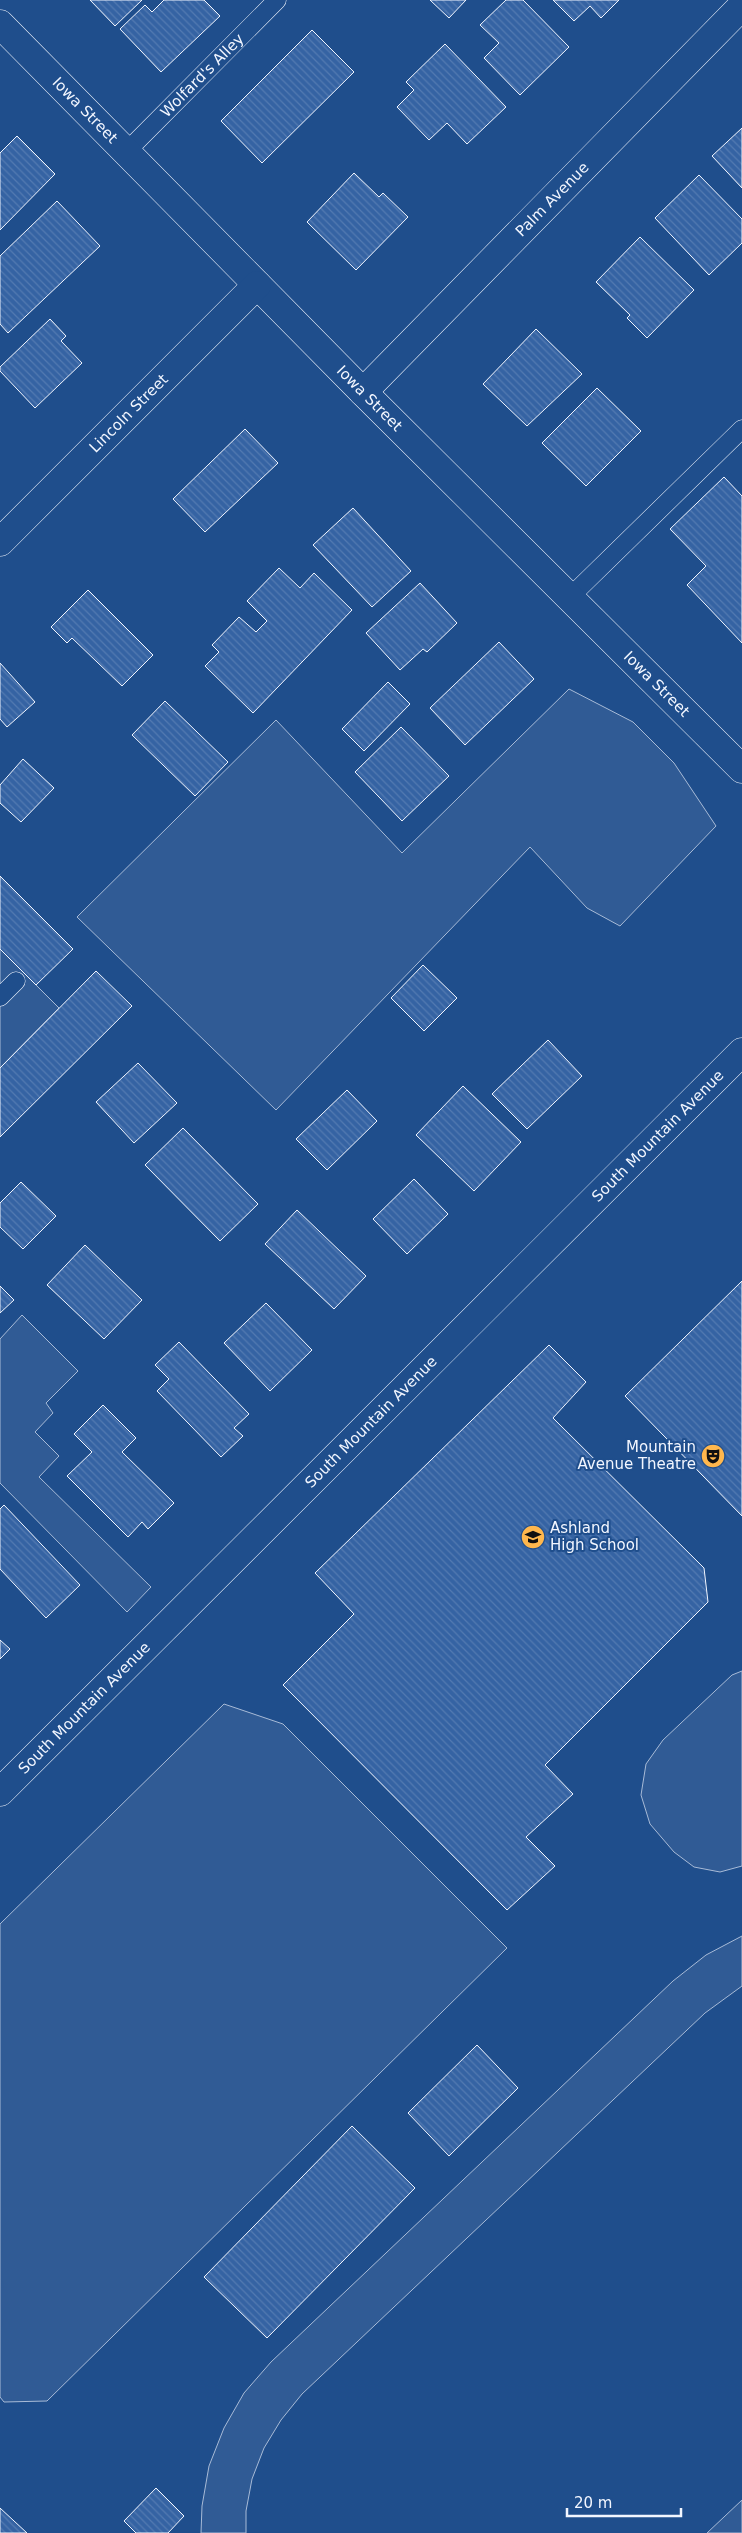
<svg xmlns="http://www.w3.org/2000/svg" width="742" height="2533" viewBox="0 0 742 2533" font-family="'DejaVu Sans',sans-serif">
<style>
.built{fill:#305b95;stroke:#a8bbd7}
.building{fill:url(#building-back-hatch);stroke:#f2f6ff}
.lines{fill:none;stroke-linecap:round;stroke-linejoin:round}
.service-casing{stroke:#f2f6ff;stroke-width:19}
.minor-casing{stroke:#f2f6ff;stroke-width:29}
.tertiary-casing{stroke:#f2f6ff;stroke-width:29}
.service{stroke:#1f4e8c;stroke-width:18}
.minor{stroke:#1f4e8c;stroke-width:28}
.tertiary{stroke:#1f4e8c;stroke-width:28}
.labels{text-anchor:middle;stroke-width:4;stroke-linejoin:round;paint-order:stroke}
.street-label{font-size:15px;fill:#f2f6ff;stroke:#1f4e8c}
.poi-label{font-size:15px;fill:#f2f6ff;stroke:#1f4e8c;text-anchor:end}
</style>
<defs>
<pattern id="building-back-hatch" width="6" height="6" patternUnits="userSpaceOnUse" patternTransform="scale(1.25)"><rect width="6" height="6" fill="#3563a3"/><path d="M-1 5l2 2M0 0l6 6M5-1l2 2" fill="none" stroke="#537ab1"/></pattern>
</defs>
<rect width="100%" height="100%" fill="#1f4e8c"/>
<path class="built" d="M 569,689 L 633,722 L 674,763 L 716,826 L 620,926 L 587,908 L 530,847 L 276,1110 L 77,917 L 276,720 L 402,853 Z
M 0,949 L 59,1008 L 0,1068 Z
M 22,1315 L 78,1371 L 46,1403 L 53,1413 L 35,1432 L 59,1456 L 39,1477 L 151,1587 L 127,1612 L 0,1483 L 0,1339 Z
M 742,1671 L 742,1866 L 720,1872 L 694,1867 L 674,1852 L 650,1824 L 641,1795 L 646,1764 L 663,1740 L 732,1675 Z
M 224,1704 L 283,1724 L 507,1948 L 47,2401 L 4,2402 L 0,2397 L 0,1924 Z
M 742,1936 L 742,1986 L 705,2013 L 302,2394 L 281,2420 L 264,2448 L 252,2479 L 246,2511 L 246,2533 L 201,2533 L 202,2506 L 209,2466 L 224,2428 L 244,2393 L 271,2362 L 673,1981 L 706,1955 Z
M 742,2500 L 742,2533 L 707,2533 Z"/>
<path class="building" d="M 90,0 L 142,0 L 115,26 Z
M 164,0 L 204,0 L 220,16 L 161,72 L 120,29 L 145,5 L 152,12 Z
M 430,0 L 466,0 L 449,18 Z
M 506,0 L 523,0 L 569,47 L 520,95 L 484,58 L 499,43 L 480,25 Z
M 553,0 L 619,0 L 601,18 L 590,6 L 574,21 Z
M 312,30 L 354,72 L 262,163 L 221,121 Z
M 445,44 L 506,107 L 467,144 L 447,123 L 429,140 L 397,107 L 414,90 L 406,82 Z
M 742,128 L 742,188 L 712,156 Z
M 17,136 L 55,174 L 0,230 L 0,153 Z
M 354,173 L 379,197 L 383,193 L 408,217 L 356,270 L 307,222 Z
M 699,175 L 742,219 L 742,243 L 709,275 L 655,218 Z
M 57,201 L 100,246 L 8,333 L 0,324 L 0,256 Z
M 640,237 L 694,290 L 647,338 L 627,318 L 630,315 L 596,282 Z
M 50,319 L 66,336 L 61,341 L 82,363 L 35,408 L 0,371 L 0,367 Z
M 536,329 L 582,374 L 527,426 L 483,384 Z
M 597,388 L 641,431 L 586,486 L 542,443 Z
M 245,429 L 278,463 L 205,532 L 173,499 Z
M 724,477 L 742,496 L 742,643 L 687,585 L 706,566 L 670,529 Z
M 353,508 L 411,571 L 372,607 L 313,545 Z
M 279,568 L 300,588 L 314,573 L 352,610 L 253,713 L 205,666 L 219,652 L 212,645 L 239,617 L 256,632 L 267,621 L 247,601 Z
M 420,583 L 457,623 L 427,652 L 423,649 L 400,670 L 366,633 Z
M 88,590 L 153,655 L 122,686 L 72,638 L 67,643 L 51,627 Z
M 499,642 L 534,679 L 465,745 L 430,708 Z
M 0,663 L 35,702 L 7,727 L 0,719 Z
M 388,682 L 410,704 L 364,751 L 342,729 Z
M 165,701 L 228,762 L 195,796 L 132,735 Z
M 401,727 L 449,776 L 402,821 L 355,772 Z
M 23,759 L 54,788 L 21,822 L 0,803 L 0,785 Z
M 0,876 L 73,949 L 36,985 L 0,949 Z
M 423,965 L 457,998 L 424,1031 L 391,998 Z
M 96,971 L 132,1006 L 0,1137 L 0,1068 Z
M 548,1040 L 582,1076 L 527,1129 L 492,1094 Z
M 138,1063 L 177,1103 L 134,1143 L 96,1102 Z
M 463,1086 L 521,1142 L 474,1191 L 416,1135 Z
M 347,1090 L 377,1121 L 327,1170 L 296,1139 Z
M 183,1128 L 258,1204 L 220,1241 L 145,1165 Z
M 414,1179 L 448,1214 L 407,1254 L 373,1219 Z
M 21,1182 L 56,1216 L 23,1249 L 0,1227 L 0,1203 Z
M 297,1210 L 366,1276 L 334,1309 L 265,1244 Z
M 85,1245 L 142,1300 L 104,1339 L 47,1285 Z
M 742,1281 L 742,1516 L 625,1396 Z
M 0,1286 L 14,1300 L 0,1313 Z
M 266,1303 L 312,1350 L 270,1391 L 224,1343 Z
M 179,1342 L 249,1414 L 234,1428 L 243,1436 L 221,1457 L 157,1391 L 169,1379 L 155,1365 Z
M 549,1345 L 586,1382 L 553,1418 L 704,1568 L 708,1602 L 545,1765 L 573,1794 L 526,1837 L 555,1866 L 507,1910 L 283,1685 L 354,1614 L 315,1573 Z
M 103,1405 L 136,1438 L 122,1452 L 174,1503 L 148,1529 L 142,1522 L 128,1537 L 67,1476 L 92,1452 L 74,1434 Z
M 4,1505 L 80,1585 L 46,1618 L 0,1569 L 0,1509 Z
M 0,1640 L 10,1649 L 0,1659 Z
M 477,2045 L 518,2088 L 449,2156 L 408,2113 Z
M 352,2126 L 415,2188 L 267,2338 L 204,2277 Z
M 156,2488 L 184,2516 L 168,2533 L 136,2533 L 124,2521 Z
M 0,2508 L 27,2533 L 0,2533 Z"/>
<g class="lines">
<g class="service-casing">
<g id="service">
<path id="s1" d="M 126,152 L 277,0"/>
<path d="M 569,598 L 742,429"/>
<path d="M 0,997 L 16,981"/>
</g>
</g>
<g class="minor-casing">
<g id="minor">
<path id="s2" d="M 0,24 L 363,392 L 742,769"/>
<path id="s3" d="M 363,392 L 742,6"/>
<path id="s4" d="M 0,542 L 257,285"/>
</g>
</g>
<g class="tertiary-casing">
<g id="tertiary">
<path id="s5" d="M 0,1792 L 742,1052"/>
</g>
</g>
<use href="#service" class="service"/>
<use href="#minor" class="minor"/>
<use href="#tertiary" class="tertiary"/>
</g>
<defs>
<g id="theatre-disc" transform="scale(1.25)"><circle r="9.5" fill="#ffb74d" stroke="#1f4e8c"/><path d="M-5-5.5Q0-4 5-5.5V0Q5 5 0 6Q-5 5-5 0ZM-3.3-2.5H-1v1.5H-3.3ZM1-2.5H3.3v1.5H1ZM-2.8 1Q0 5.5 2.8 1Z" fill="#111"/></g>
<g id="school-disc" transform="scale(1.25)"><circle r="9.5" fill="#ffb74d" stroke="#1f4e8c"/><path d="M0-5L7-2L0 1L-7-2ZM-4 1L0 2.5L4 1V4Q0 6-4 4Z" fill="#111"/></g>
</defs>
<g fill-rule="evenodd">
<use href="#theatre-disc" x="713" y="1456"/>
<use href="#school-disc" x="533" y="1537"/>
</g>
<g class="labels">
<g class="street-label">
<text dy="5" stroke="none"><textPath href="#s1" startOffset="108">Wolfard's Alley</textPath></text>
<text dy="5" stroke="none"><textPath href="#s2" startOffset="121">Iowa Street</textPath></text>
<text dy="5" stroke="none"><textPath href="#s3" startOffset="270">Palm Avenue</textPath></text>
<text dy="5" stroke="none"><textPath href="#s2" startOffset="526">Iowa Street</textPath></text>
<text dy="5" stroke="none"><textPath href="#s4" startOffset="182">Lincoln Street</textPath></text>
<text dy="5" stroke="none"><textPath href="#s2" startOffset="931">Iowa Street</textPath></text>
<text dy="5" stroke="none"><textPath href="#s5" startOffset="929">South Mountain Avenue</textPath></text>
<text dy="5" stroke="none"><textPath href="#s5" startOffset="524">South Mountain Avenue</textPath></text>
<text dy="5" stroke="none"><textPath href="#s5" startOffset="119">South Mountain Avenue</textPath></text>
</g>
<g class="poi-label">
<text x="696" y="1452">Mountain<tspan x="696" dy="17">Avenue Theatre</tspan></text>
<text x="550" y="1533" text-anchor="start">Ashland<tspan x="550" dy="17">High School</tspan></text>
</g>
</g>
<path d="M567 2508v8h114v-8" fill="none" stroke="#f2f6ff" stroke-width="2.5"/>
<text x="574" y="2508" font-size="15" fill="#f2f6ff" stroke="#1f4e8c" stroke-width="4" paint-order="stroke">20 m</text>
</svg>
